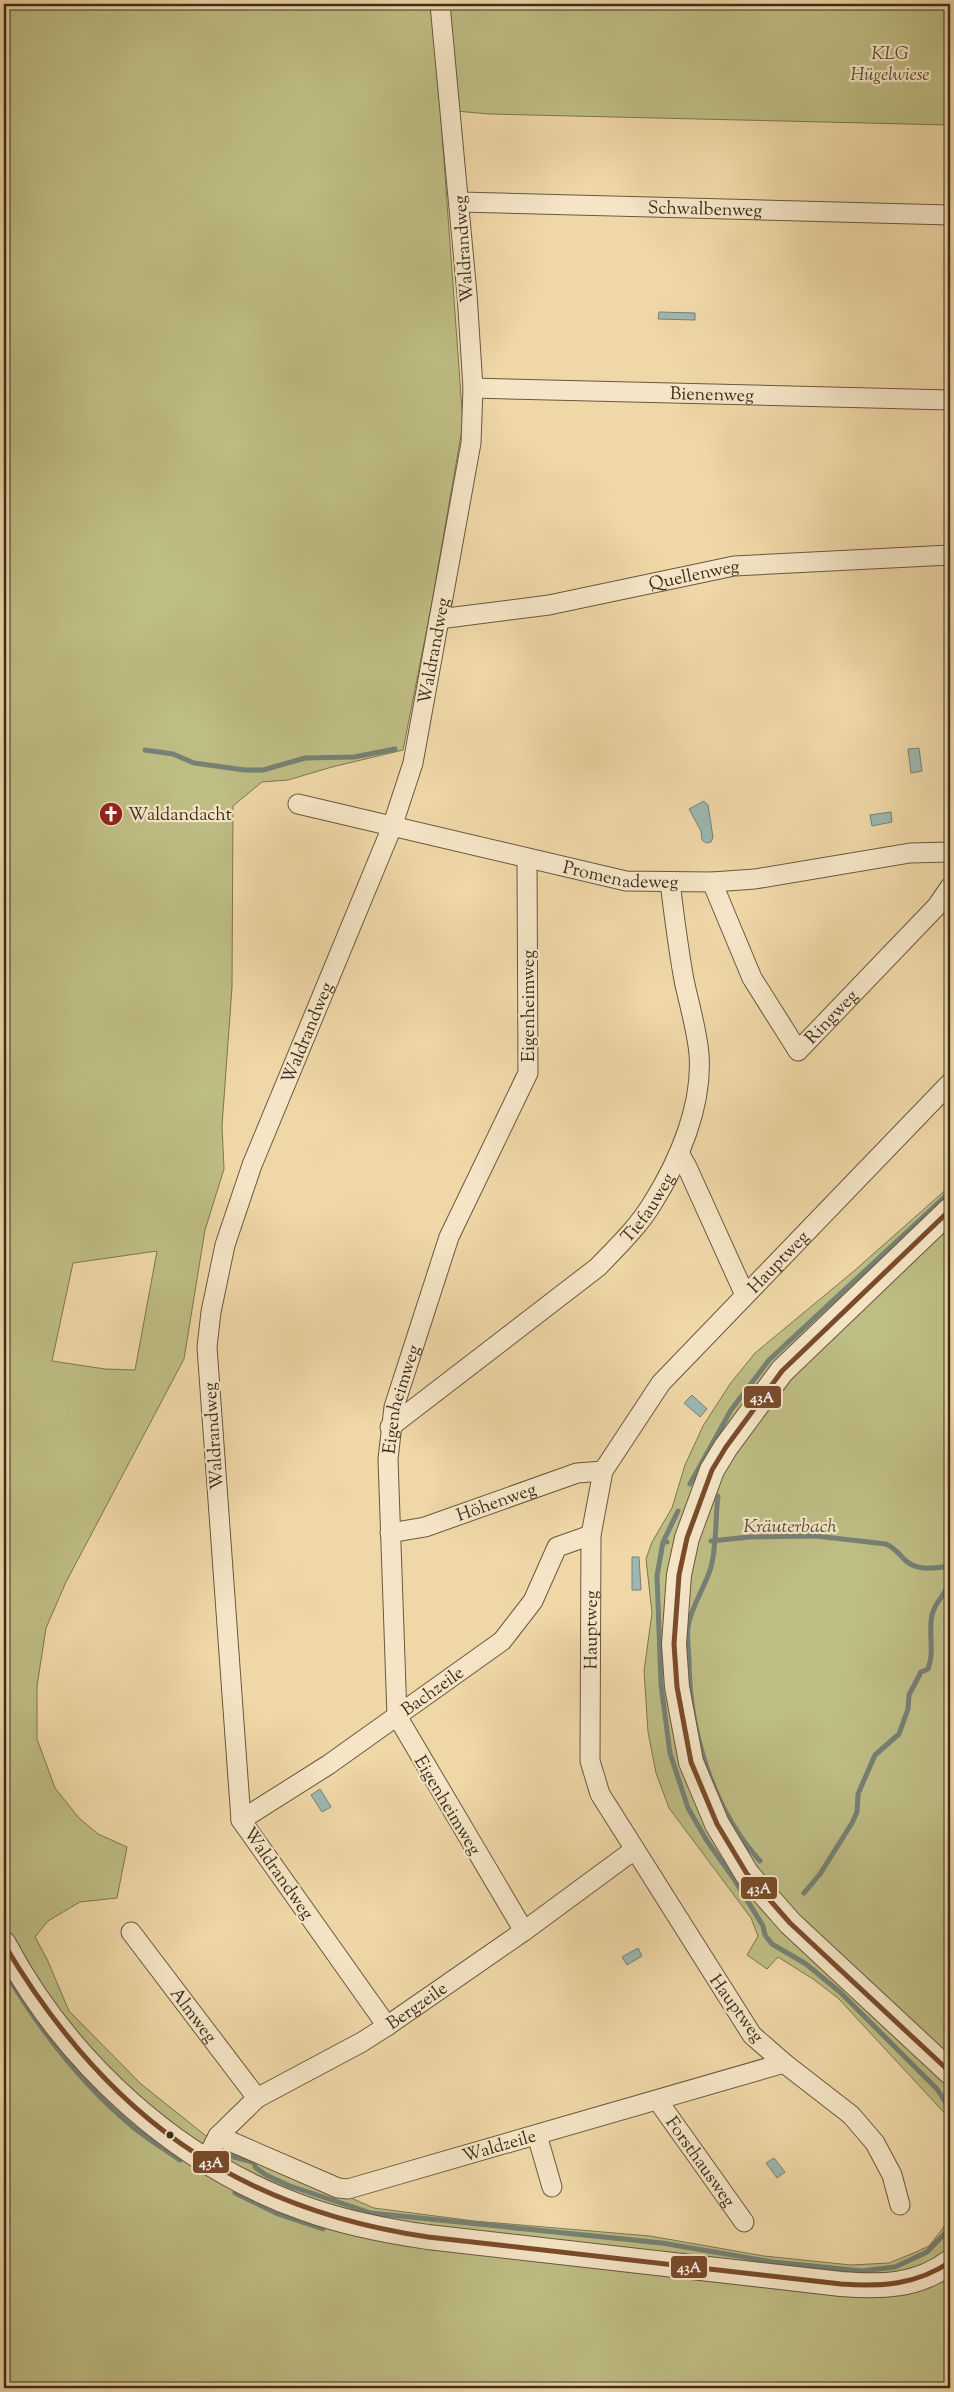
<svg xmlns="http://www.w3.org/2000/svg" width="954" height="2392" viewBox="0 0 954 2392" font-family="'Sorts Mill Goudy',serif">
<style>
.green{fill:#bebd84;stroke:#7d7650;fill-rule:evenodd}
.water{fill:#9cb8b1;stroke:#768175}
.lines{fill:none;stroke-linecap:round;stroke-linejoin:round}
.stream{stroke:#768175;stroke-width:5}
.minor-casing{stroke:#69583f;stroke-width:21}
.tertiary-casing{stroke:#69583f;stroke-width:26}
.minor{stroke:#f5e5c6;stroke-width:19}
.tertiary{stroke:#f5e5c6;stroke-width:24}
.bus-1-casing{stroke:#f5e5c6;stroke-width:9}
.bus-1{stroke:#7a4b2a;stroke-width:5}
.bus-dot{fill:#3c2e1c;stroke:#f5e5c6;stroke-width:2}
.labels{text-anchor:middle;stroke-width:4.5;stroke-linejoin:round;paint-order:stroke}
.park-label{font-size:18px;font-style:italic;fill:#564b31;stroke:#f5e5c6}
.street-label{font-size:18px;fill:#3c2e1c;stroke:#f5e5c6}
.poi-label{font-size:18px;fill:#3c2e1c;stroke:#f5e5c6;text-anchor:start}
.water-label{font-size:19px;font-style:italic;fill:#545041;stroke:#f5e5c6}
.line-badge{stroke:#f5e5c6;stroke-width:2}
.badge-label{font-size:14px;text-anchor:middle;font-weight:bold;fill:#fff}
</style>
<rect width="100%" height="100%" fill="#efd7a7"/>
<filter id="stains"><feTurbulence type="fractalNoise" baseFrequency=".004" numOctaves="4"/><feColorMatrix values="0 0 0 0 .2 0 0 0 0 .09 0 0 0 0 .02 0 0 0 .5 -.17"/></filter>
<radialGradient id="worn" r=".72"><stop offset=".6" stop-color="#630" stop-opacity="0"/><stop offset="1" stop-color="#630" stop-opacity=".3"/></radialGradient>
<path class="green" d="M 4,4 L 950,4 L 950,125 L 489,114 L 456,111 L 441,119 L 463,424 L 430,613 L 403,750 L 332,767 L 288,780 L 262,782 L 233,806 L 232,987 L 222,1126 L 224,1169 L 205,1230 L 184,1359 L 66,1582 L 46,1628 L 37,1686 L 37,1739 L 55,1788 L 79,1818 L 98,1834 L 127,1847 L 117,1898 L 80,1902 L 48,1921 L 35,1937 L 47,1959 L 69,2011 L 141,2084 L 205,2135 L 374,2208 L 474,2221 L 650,2236 L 764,2256 L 851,2265 L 889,2263 L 916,2252 L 929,2246 L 950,2219 L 950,2388 L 4,2388 ZM 157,1251 L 135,1370 L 105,1369 L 52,1361 L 73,1263 Z
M 950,1186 L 950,2119 L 838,1998 L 813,1979 L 778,1957 L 767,1969 L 747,1955 L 758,1936 L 751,1918 L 669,1808 L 656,1773 L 648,1732 L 644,1671 L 652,1613 L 646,1559 L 652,1542 L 672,1508 L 685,1465 L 703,1426 L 730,1384 L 755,1353 L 854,1271 Z"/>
<path class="water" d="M 659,312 L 695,313 L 695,320 L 658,319 Z
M 919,748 L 922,771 L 911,773 L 908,749 Z
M 704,801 L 708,805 L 713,837 L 711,842 L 706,843 L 702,840 L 701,831 L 689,809 Z
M 891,812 L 892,822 L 872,826 L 870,815 Z
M 692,1395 L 707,1409 L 700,1417 L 684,1403 Z
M 632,1557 L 639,1557 L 641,1590 L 632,1590 Z
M 320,1789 L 331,1807 L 322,1812 L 311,1795 Z
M 638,1948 L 642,1956 L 627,1965 L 622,1957 Z
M 774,2158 L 785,2172 L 777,2178 L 766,2163 Z"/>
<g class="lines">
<path class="stream" d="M 145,750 L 173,754 L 194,763 L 245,770 L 263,770 L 305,758 L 354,757 L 395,749
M 690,1484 L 731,1410 L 769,1360 L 950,1192
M 718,1496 C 715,1520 717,1544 711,1567 C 705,1588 691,1606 688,1627 C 687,1637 688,1648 689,1658 C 689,1729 712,1808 760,1861
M 711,1541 L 749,1537 L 816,1536 L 886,1544 C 895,1548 898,1553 904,1559 C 916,1572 935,1568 950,1566
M 663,1542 L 678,1511
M 667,1542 L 663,1542 L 657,1576 L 661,1685 L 670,1753 L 688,1808 L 707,1841 L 734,1879 L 763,1926 L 765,1935 L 772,1944 L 806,1964 L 840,1992 L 937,2089 L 950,2109
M 804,1893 L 820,1874 L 852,1823 L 857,1812 L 858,1794 L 875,1755 L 899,1734 L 908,1709 L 909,1695 L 921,1672 L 928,1669 C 935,1651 928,1633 932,1615 C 936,1598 949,1595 950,1573
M 4,1970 C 39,2029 80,2083 133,2127 C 148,2139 164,2149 180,2160
M 226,2155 L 253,2162 L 256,2168 L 266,2175 L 290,2186 L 371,2213 L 662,2243 L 773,2262 L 862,2271 L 895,2267 L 927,2252 L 950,2228
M 235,2193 L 278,2214 L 323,2229"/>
<g class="minor-casing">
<g id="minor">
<path id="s1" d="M 460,202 L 950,215"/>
<path id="s2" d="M 473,388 L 950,400"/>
<path id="s3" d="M 439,619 L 549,605 L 734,566 L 950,555"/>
<path id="s4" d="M 298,804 L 626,881 L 712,882 L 755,879 L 910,853 L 950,852"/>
<path id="s5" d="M 712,882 L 752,978 L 798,1051 L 937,906 L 950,887"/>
<path d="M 679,1153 L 687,1167 L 745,1295"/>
<path id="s6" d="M 390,1427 L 598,1267 C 617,1247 638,1227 652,1204 C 679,1161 703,1105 699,1054 C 697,1030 689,1004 684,980 C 678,947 674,915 670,882"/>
<path id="s7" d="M 390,1533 L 425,1527 L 577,1473 L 603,1471"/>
<path id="s8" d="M 241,1820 L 328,1765 L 502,1641 L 533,1601 L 557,1547 L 591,1535"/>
<path id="s9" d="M 524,1931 L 397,1716 L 388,1459 L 394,1407 L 449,1237 L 528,1073 L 527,859"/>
<path id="s10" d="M 131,1932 L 257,2098"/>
<path id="s11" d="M 387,2026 L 241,1820 L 207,1347 L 211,1312 L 225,1245 L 252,1165 L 392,827 L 413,763 L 471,443 L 473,388 L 467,294 L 440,4"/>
<path id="s12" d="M 658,2101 L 744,2222"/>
<path d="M 537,2135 L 552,2187"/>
<path id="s13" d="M 218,2136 L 338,2188 L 348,2189 L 784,2063"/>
<path id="s14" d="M 206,2160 L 218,2136 L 257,2098 L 362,2042 L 387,2026 L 524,1931 L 634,1850"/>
<path id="s15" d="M 900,2205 L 892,2175 L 875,2143 L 851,2115 L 784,2063 L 752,2035 L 600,1794 L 590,1761 L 591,1535 L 603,1471 L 661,1383 L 950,1083"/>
</g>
</g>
<g class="tertiary-casing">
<path id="tertiary" d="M 950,1210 L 782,1371 L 726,1447 L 712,1470 L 687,1538 L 679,1575 L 674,1644 L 677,1687 L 691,1762 L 717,1824 L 747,1874 L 790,1923 L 950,2072
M 4,1944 C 67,2063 178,2164 306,2209 C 345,2223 386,2231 428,2237 L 841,2284 C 881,2287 917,2287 950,2262"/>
</g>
<use href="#minor" class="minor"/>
<use href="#tertiary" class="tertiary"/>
<g class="bus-1-casing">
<path id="bus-1" d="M 950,1210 L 782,1371 L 726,1447 L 712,1470 L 687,1538 L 679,1575 L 674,1644 L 677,1687 L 691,1762 L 717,1824 L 747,1874 L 790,1923 L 950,2072
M 4,1944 C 104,2113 232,2208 428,2237 L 841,2284 C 881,2287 916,2285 950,2262"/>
</g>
<use href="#bus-1" class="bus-1"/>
</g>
<defs>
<g id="church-disc" transform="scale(1.25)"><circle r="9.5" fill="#8f2418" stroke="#f5e5c6"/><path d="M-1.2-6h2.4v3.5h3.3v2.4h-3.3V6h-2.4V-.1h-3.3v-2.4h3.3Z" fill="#fff"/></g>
</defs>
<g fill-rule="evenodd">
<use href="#church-disc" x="111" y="814"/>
</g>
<circle class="bus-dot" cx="170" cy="2135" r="4.5"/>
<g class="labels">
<g class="park-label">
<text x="890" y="59">KLG<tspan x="890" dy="21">Hügelwiese</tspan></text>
</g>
<g class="street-label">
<text dy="6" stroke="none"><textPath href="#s1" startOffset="245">Schwalbenweg</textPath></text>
<text transform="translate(463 249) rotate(-94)" y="6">Waldrandweg</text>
<text dy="6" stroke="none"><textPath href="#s2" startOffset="239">Bienenweg</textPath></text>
<text dy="6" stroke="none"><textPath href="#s3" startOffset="259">Quellenweg</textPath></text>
<text dy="6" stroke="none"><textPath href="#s11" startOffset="1462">Waldrandweg</textPath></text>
<text dy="6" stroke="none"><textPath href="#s4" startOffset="331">Promenadeweg</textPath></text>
<text transform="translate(528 1006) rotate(-90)" y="6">Eigenheimweg</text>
<text dy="6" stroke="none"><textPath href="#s5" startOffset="238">Ringweg</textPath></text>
<text dy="6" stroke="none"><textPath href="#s11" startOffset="1058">Waldrandweg</textPath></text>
<text dy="6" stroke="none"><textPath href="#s6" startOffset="340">Tiefauweg</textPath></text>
<text dy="6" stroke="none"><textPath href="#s15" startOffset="1116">Hauptweg</textPath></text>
<text dy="6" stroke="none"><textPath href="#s9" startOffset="568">Eigenheimweg</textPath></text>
<text transform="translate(213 1436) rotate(-94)" y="6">Waldrandweg</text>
<text dy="6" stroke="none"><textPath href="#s7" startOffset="111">Höhenweg</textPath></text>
<text dy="6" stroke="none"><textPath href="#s15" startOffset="682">Hauptweg</textPath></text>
<text dy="6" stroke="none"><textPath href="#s8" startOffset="231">Bachzeile</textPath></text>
<text transform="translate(448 1805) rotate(59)" y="6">Eigenheimweg</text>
<text transform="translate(279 1873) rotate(55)" y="6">Waldrandweg</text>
<text dy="6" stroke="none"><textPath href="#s14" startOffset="266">Bergzeile</textPath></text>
<text transform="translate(737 2008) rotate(54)" y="6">Hauptweg</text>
<text dy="6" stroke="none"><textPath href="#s10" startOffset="104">Almweg</textPath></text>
<text dy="6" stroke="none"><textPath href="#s13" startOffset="298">Waldzeile</textPath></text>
<text dy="6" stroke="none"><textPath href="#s12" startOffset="74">Forsthausweg</textPath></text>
</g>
<g class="poi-label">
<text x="128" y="820">Waldandacht</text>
</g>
<g class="water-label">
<text x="790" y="1532">Kräuterbach</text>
</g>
</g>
<g class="line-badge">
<rect x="743" y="1385" width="39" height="24" rx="5" fill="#7a4b2a"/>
<rect x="740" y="1876" width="38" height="24" rx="5" fill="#7a4b2a"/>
<rect x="192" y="2150" width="38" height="24" rx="5" fill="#7a4b2a"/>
<rect x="670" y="2255" width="38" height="24" rx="5" fill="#7a4b2a"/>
</g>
<g class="badge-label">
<text x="762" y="1402">43A</text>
<text x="759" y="1893">43A</text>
<text x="211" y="2167">43A</text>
<text x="689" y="2272">43A</text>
</g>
<rect width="954" height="2392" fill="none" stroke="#efd7a7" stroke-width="20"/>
<rect x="5" y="5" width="944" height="2382" fill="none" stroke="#3c2e1c" stroke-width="2.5"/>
<rect x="10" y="10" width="934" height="2372" fill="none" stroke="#3c2e1c"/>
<rect width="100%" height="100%" filter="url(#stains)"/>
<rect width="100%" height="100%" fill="url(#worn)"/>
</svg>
